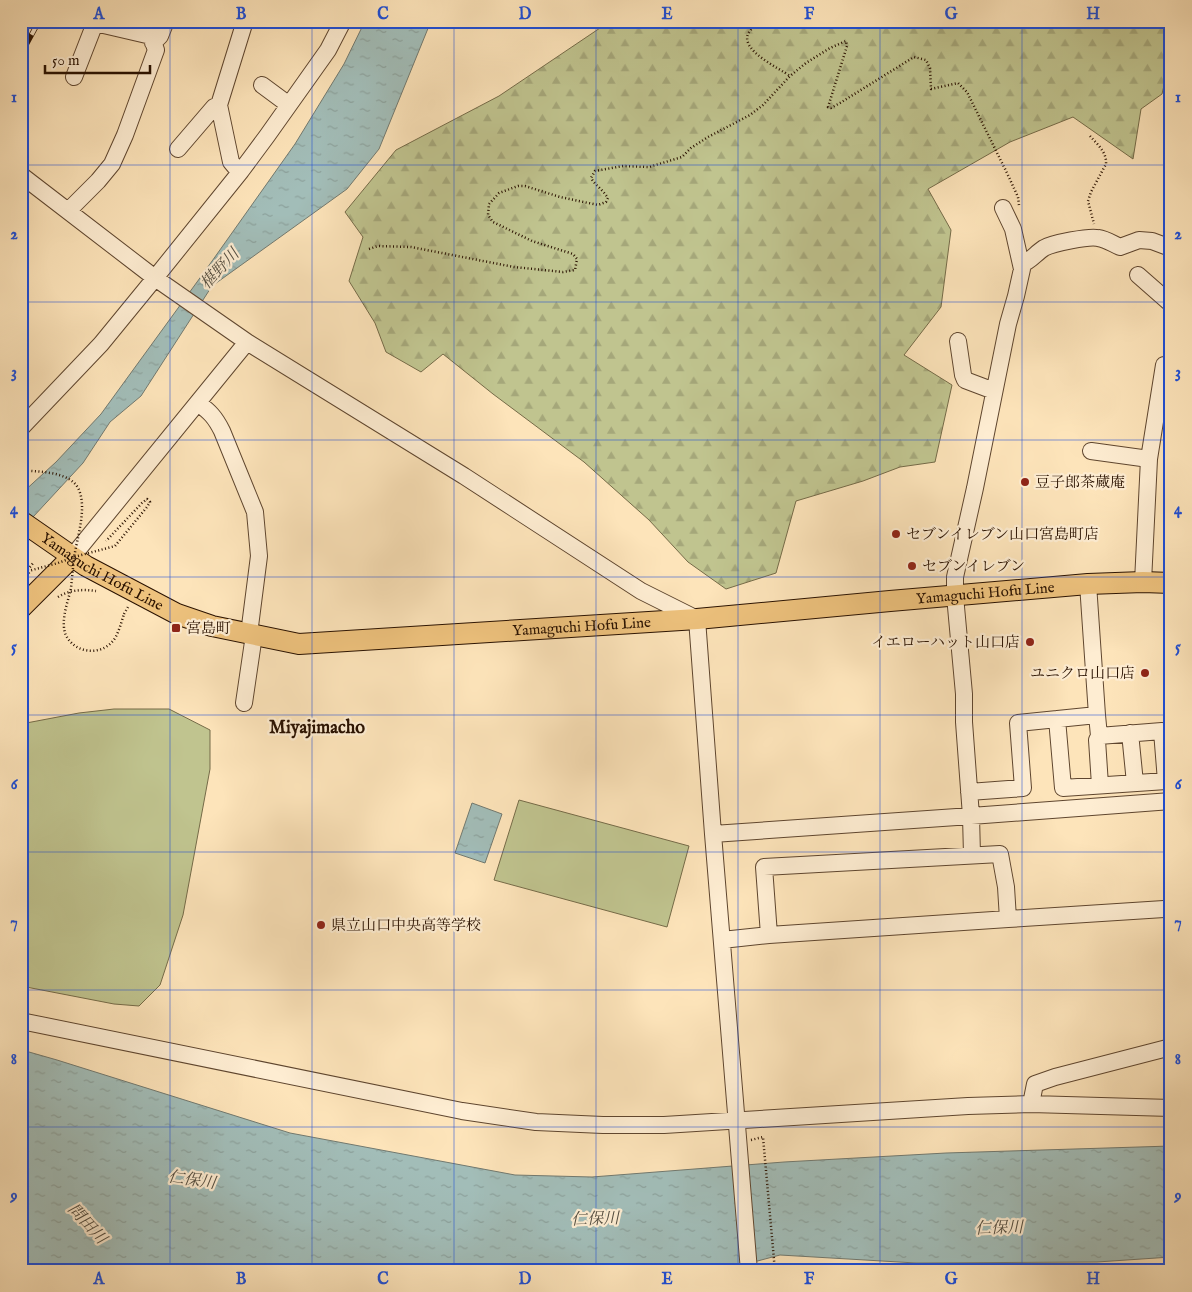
<svg xmlns="http://www.w3.org/2000/svg" width="1192" height="1292" viewBox="0 0 1192 1292" font-family="'IM FELL English','Noto Serif JP',serif">
<style>
.grass{fill:#c0c48f;stroke:#756b48}
.forest{fill:url(#forest-firs);stroke:#756b48}
.water{fill:url(#water-ripples);stroke:#72796f}
.lines{fill:none;stroke-linecap:round;stroke-linejoin:round}
.minor-casing{stroke:#5f462f;stroke-width:18}
.major-casing{stroke:#2a1201;stroke-width:22}
.path{stroke:#2a1201;stroke-width:2.5;stroke-dasharray:1 2.5;stroke-linecap:butt}
.minor{stroke:#feedd2;stroke-width:16}
.major{stroke:#eec27d;stroke-width:20}
.rail-casing{stroke:#2a1201;stroke-width:5.5}
.rail{stroke:#feedd2;stroke-width:4;stroke-dasharray:11;stroke-linecap:butt}
.path-bridge{stroke:#2a1201;stroke-width:2.5;stroke-dasharray:1 2.5;stroke-linecap:butt}
.grid{fill:none;stroke:#1d4ed8;stroke-width:1;stroke-opacity:0.55}
.poi-dot{fill:#8f2418;stroke:#feedd2;stroke-width:2}
.labels{text-anchor:middle;stroke-width:4.5;stroke-linejoin:round;paint-order:stroke}
.poi-label{font-size:15px;fill:#2a1201;stroke:#feedd2;text-anchor:start}
.street-label{font-size:15px;fill:#2a1201;stroke:#feedd2}
.water-label{font-size:16px;font-style:italic;fill:#544e41;stroke:#feedd2}
.quarter-label{font-size:18px;font-weight:bold;fill:#2a1201;stroke:#feedd2}
.neatline{fill:none;stroke:#1d4ed8;stroke-width:2}
.grid-label{font-size:16px;text-anchor:middle;font-weight:bold;fill:#1d4ed8}
</style>
<defs>
<pattern id="forest-firs" width="22" height="20" patternUnits="userSpaceOnUse" patternTransform="scale(1.25)"><rect width="22" height="20" fill="#c0c48f"/><path d="M5 1l3.5 6h-7zM16 11l3.5 6h-7z" fill="#a5a77a"/></pattern>
<pattern id="water-ripples" width="26" height="14" patternUnits="userSpaceOnUse" patternTransform="scale(1.25)"><rect width="26" height="14" fill="#a2bdb8"/><path d="M2 4q2-2 4 0t4 0M15 11q2-2 4 0t4 0" fill="none" stroke="#8ca19c"/></pattern>
</defs>
<rect width="100%" height="100%" fill="#fde4ba"/>
<filter id="stains"><feTurbulence type="fractalNoise" baseFrequency=".004" numOctaves="4"/><feColorMatrix values="0 0 0 0 .2 0 0 0 0 .09 0 0 0 0 .02 0 0 0 .5 -.17"/></filter>
<radialGradient id="worn" r=".72"><stop offset=".6" stop-color="#630" stop-opacity="0"/><stop offset="1" stop-color="#630" stop-opacity=".3"/></radialGradient>
<path class="grass" d="M 114,709 L 169,709 L 210,730 L 210,769 L 183,915 L 160,985 L 139,1006 L 114,1004 L 21,986 L 21,724 L 79,713 Z
M 519,800 L 689,846 L 667,927 L 494,880 Z"/>
<path class="forest" d="M 607,21 L 1171,21 L 1171,56 L 1162,94 L 1141,109 L 1133,159 L 1073,117 L 1010,142 L 928,189 L 951,230 L 941,307 L 904,355 L 952,385 L 935,462 L 900,467 L 863,481 L 796,501 L 776,573 L 726,589 L 688,562 L 649,520 L 584,462 L 493,394 L 443,354 L 421,372 L 386,352 L 375,323 L 349,281 L 363,237 L 345,212 L 396,150 L 499,96 L 603,26 Z"/>
<path class="water" d="M 365,21 L 431,21 L 379,149 L 347,189 L 212,286 L 141,396 L 110,422 L 83,463 L 21,530 L 21,494 L 56,462 L 101,414 L 205,271 L 295,144 L 344,64 Z
M 472,803 L 502,814 L 485,863 L 455,853 Z
M 21,1052 L 29,1052 L 57,1060 L 290,1133 L 515,1175 L 592,1177 L 784,1162 L 946,1153 L 1171,1146 L 1171,1257 L 1097,1262 L 916,1263 L 780,1255 L 720,1271 L 41,1271 L 21,1264 Z"/>
<g class="lines">
<g class="minor-casing">
<path id="minor" d="M 153,43 L 160,36 L 166,21
M 262,85 L 289,105
M 178,149 L 214,107 L 219,105
M 241,171 L 236,168 L 231,162 L 219,105 L 245,21
M 21,175 L 155,278 L 247,342 L 464,476 L 641,591 L 697,619 L 713,834 L 749,1271
M 68,211 L 98,181 L 112,164 L 125,135 L 156,50 L 151,36 L 95,23 L 74,77
M 1022,264 C 1031,261 1036,253 1044,248 C 1053,243 1089,236 1098,238 C 1106,239 1113,244 1120,247 L 1139,240 L 1152,241 L 1168,247
M 1138,275 L 1171,304
M 958,341 L 963,375 L 965,380 L 994,391
M 198,403 C 210,412 215,417 222,431 L 255,512 L 259,556 L 249,634
M 21,428 L 101,344 L 155,278 L 241,171 L 267,136 L 328,50 L 343,21
M 1091,451 L 1149,459
M 72,557 L 247,342
M 1143,582 L 1149,459 L 1164,365 L 1171,366
M 244,703 L 254,635
M 1057,719 L 1063,788 L 1166,781 L 1162,731 L 1099,736 L 1097,715
M 1130,733 L 1135,783
M 1099,736 L 1097,740 L 1100,785
M 969,792 L 1023,788 L 1018,723 L 1097,715 L 1088,584
M 713,834 L 971,816 L 1171,801
M 972,855 L 971,816 L 964,722 L 964,694 L 955,596 L 955,577 L 975,488 L 1008,324 L 1016,296 L 1022,269 L 1013,229 L 1003,208
M 1008,919 L 1164,909
M 722,940 L 769,935 L 1008,919 L 1006,887 L 1000,854 L 764,867 L 769,935
M 21,1021 L 462,1111 L 536,1122 L 603,1125 L 664,1125 L 968,1106 L 1031,1104 L 1171,1108
M 1031,1104 L 1035,1084 L 1055,1077 L 1171,1047"/>
</g>
<g class="major-casing">
<g id="major">
<path id="s1" d="M 21,521 L 86,566 L 177,614 L 212,626 L 299,644 L 697,619 L 890,601 L 1088,584 L 1143,582 L 1171,583"/>
<path d="M 21,608 L 72,557"/>
</g>
</g>
<path class="path" d="M 758,21 C 755,25 750,30 748,34 C 741,51 779,68 790,76
M 1090,136 C 1097,144 1107,152 1106,164 L 1091,192 L 1088,201 L 1094,224
M 369,249 L 378,246 L 411,247 L 514,267 L 563,272 L 575,270 L 577,259 L 573,254 L 532,241 L 493,222 L 488,215 L 489,204 L 499,193 L 518,186 L 525,186 L 560,197 L 598,205 L 606,202 L 608,198 C 603,190 596,186 591,178 L 595,171 L 623,166 L 649,167 L 682,157 L 691,148 L 708,137 L 750,115 L 763,105 L 790,76 L 806,63 L 830,48 L 846,41 L 847,46 L 828,107 L 831,108 L 840,103 L 914,57 L 926,60 L 930,68 L 931,89 L 958,83 L 967,92 L 1007,173 L 1018,197 L 1019,205
M 21,578 L 34,562
M 25,579 L 30,571
M 58,597 C 69,590 82,589 96,591
M 124,614 L 128,607
M 21,630 L 28,624
M 751,1140 L 763,1137 L 775,1271"/>
<use href="#minor" class="minor"/>
<use href="#major" class="major"/>
<g class="rail-casing">
<path id="rail" d="M 21,54 L 39,21"/>
</g>
<use href="#rail" class="rail"/>
<path class="path-bridge" d="M 21,470 C 39,472 71,471 79,490 C 87,509 77,538 74,558 C 73,568 72,578 71,588 C 68,602 61,618 65,633 C 72,652 98,657 112,642 C 118,636 121,623 124,614
M 21,573 L 58,563 L 74,557 L 115,546 L 147,507 L 150,502 L 147,499 L 142,503 L 106,541"/>
</g>
<path class="grid" d="M 170,21 L 170,1271M 312,21 L 312,1271M 454,21 L 454,1271M 596,21 L 596,1271M 738,21 L 738,1271M 880,21 L 880,1271M 1022,21 L 1022,1271M 21,165 L 1171,165M 21,302 L 1171,302M 21,440 L 1171,440M 21,577 L 1171,577M 21,715 L 1171,715M 21,852 L 1171,852M 21,990 L 1171,990M 21,1127 L 1171,1127"/>
<g class="poi-dot">
<circle cx="1025" cy="482" r="5"/>
<circle cx="896" cy="534" r="5"/>
<circle cx="912" cy="566" r="5"/>
<rect x="171" y="623" width="10" height="10" rx="2.5"/>
<circle cx="1030" cy="642" r="5"/>
<circle cx="1145" cy="673" r="5"/>
<circle cx="321" cy="925" r="5"/>
</g>
<g class="labels">
<g class="poi-label">
<text x="1035" y="487">豆子郎茶蔵庵</text>
<text x="906" y="539">セブンイレブン山口宮島町店</text>
<text x="922" y="571">セブンイレブン</text>
<text x="186" y="633">宮島町</text>
<text x="1020" y="647" text-anchor="end">イエローハット山口店</text>
<text x="1135" y="678" text-anchor="end">ユニクロ山口店</text>
<text x="331" y="930">県立山口中央高等学校</text>
</g>
<g class="street-label">
<text dy="5" stroke="none"><textPath href="#s1" startOffset="96">Yamaguchi Hofu Line</textPath></text>
<text dy="5" stroke="none"><textPath href="#s1" startOffset="996">Yamaguchi Hofu Line</textPath></text>
<text dy="5" stroke="none"><textPath href="#s1" startOffset="591">Yamaguchi Hofu Line</textPath></text>
</g>
<g class="water-label">
<text transform="translate(219 268) rotate(-47)" y="6">椹野川</text>
<text transform="translate(192 1179) rotate(8)" y="6">仁保川</text>
<text transform="translate(595 1218) rotate(-2)" y="6">仁保川</text>
<text transform="translate(88 1223) rotate(47)" y="6">問田川</text>
<text transform="translate(999 1227) rotate(-2)" y="6">仁保川</text>
</g>
<g class="quarter-label">
<text x="317" y="733">Miyajimacho</text>
</g>
</g>
<rect width="1192" height="1292" fill="none" stroke="#fde4ba" stroke-width="55"/>
<path d="M45 65v8h105v-8" fill="none" stroke="#2a1201" stroke-width="2.5"/>
<text x="52" y="65" font-size="15" fill="#2a1201" stroke="#feedd2" stroke-width="4" paint-order="stroke">50 m</text>
<rect x="28" y="28" width="1136" height="1236" class="neatline"/>
<g class="grid-label">
<text x="99" y="19">A</text>
<text x="241" y="19">B</text>
<text x="383" y="19">C</text>
<text x="525" y="19">D</text>
<text x="667" y="19">E</text>
<text x="809" y="19">F</text>
<text x="951" y="19">G</text>
<text x="1093" y="19">H</text>
<text x="14" y="102">1</text>
<text x="1178" y="102">1</text>
<text x="14" y="239">2</text>
<text x="1178" y="239">2</text>
<text x="14" y="377">3</text>
<text x="1178" y="377">3</text>
<text x="14" y="514">4</text>
<text x="1178" y="514">4</text>
<text x="14" y="652">5</text>
<text x="1178" y="652">5</text>
<text x="14" y="789">6</text>
<text x="1178" y="789">6</text>
<text x="14" y="927">7</text>
<text x="1178" y="927">7</text>
<text x="14" y="1064">8</text>
<text x="1178" y="1064">8</text>
<text x="14" y="1201">9</text>
<text x="1178" y="1201">9</text>
<text x="99" y="1284">A</text>
<text x="241" y="1284">B</text>
<text x="383" y="1284">C</text>
<text x="525" y="1284">D</text>
<text x="667" y="1284">E</text>
<text x="809" y="1284">F</text>
<text x="951" y="1284">G</text>
<text x="1093" y="1284">H</text>
</g>
<rect width="100%" height="100%" filter="url(#stains)"/>
<rect width="100%" height="100%" fill="url(#worn)"/>
</svg>
